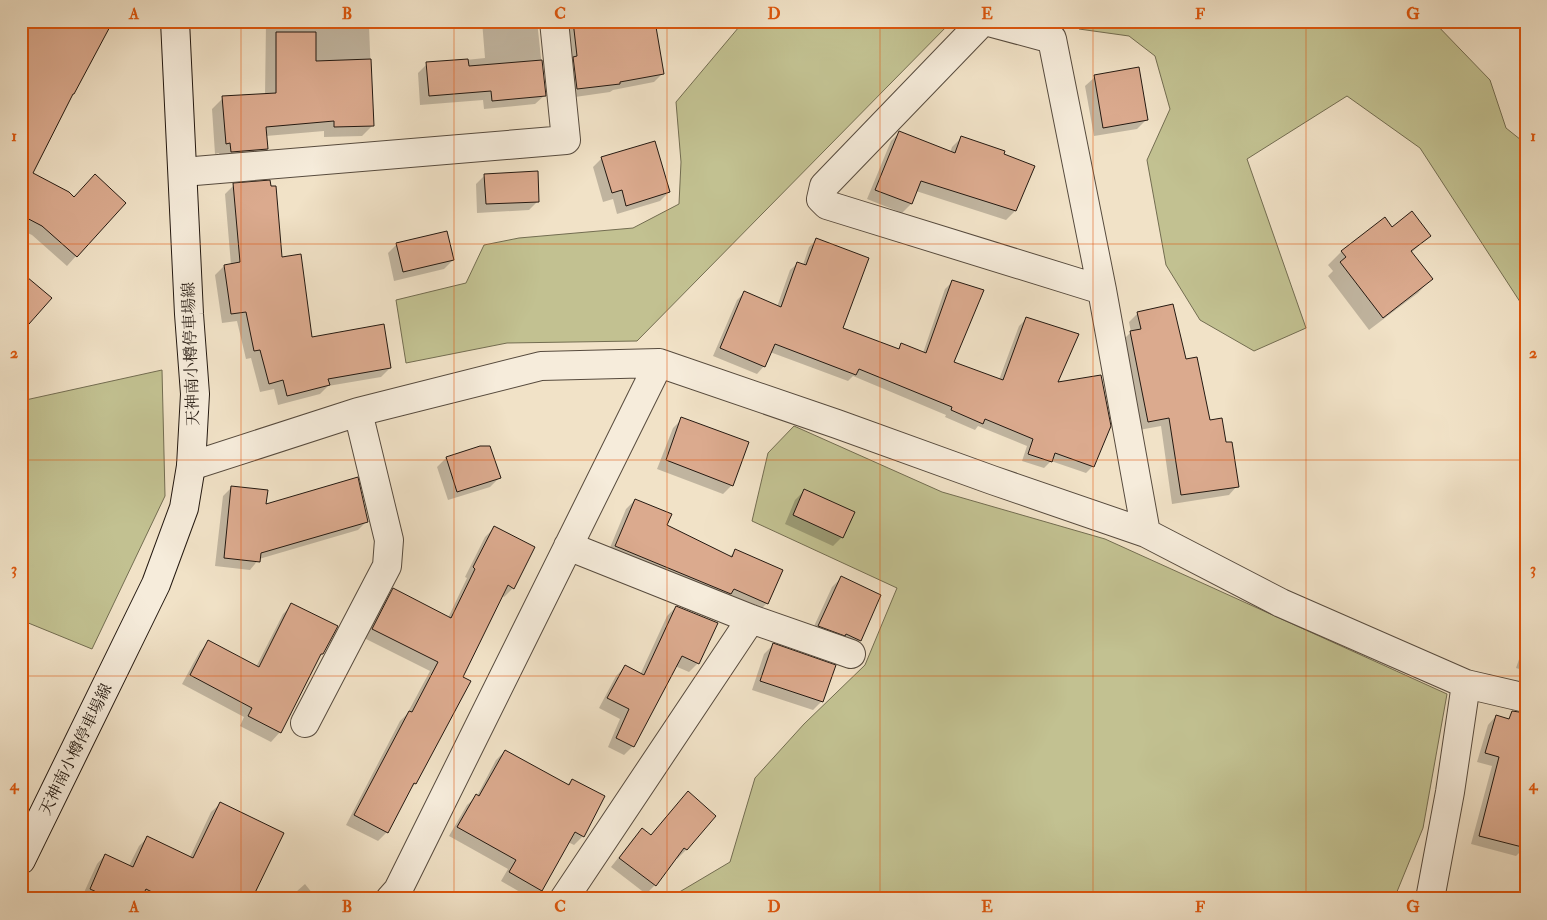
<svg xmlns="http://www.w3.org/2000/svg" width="1547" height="920" viewBox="0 0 1547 920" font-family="'IM FELL Double Pica','Noto Serif JP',serif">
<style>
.green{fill:#c2c191;stroke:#736d51}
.shadow{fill:#0003}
.building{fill:#dbaa8e;stroke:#241911}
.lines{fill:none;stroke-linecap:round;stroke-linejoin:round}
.street-casing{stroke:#574b3e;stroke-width:30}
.secondary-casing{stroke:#241911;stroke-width:30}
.street{stroke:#f6ecdb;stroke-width:28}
.secondary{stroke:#f6ecdb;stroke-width:28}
.grid{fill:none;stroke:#de560c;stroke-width:1;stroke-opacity:0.55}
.labels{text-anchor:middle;stroke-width:4;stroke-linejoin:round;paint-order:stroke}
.street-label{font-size:16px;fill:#241911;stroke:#f6ecdb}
.neatline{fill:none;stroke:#de560c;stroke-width:2}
.grid-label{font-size:16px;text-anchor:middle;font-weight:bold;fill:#de560c}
</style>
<rect width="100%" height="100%" fill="#f1e2c7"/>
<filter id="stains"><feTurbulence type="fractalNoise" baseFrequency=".004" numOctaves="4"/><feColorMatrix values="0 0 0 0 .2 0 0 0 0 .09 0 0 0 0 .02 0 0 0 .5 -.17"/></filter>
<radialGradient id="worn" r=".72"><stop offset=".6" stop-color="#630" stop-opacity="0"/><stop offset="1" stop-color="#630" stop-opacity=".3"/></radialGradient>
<path class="green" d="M 744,21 L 952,21 L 637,341 L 507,343 L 406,363 L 396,300 L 466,283 L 484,245 L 519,238 L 633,228 L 679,204 L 681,162 L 676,102 Z
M 1079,21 L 1433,21 L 1490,80 L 1506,128 L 1526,144 L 1526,311 L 1420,148 L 1347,96 L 1247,159 L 1306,328 L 1254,351 L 1200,320 L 1166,265 L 1147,160 L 1170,109 L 1155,56 L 1129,36 L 1079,29 Z
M 162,370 L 165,496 L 92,649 L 21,620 L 21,401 Z
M 794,426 L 942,492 L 1105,539 L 1447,694 L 1423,828 L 1394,899 L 671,899 L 671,897 L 730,862 L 755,778 L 804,724 L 865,665 L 897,588 L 752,521 L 768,453 Z"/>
<path class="shadow" d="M 21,21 L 31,173 L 74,198 L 76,256 L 67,266 L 32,235 L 21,230 Z
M 212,21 L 374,21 L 369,26 L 373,125 L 362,136 L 324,137 L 324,131 L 266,136 L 267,149 L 256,160 L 220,163 L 219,153 L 215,154 L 212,109 L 223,98 L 265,95 L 266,22 L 212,27 Z
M 482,21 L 537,21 L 545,95 L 535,104 L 484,109 L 483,100 L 420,105 L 418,73 L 427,64 L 485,58 Z
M 558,21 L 702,21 L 655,29 L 663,73 L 654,82 L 613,90 L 610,92 L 568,98 Z
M 1095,77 L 1146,120 L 1137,129 L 1094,136 L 1085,86 Z
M 900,132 L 950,153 L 952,147 L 961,138 L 1015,211 L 1006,220 L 916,191 L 911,204 L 902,213 L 867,199 L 891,141 Z
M 602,158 L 669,192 L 660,201 L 617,214 L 613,199 L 603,202 L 593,167 Z
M 485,175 L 538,201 L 529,210 L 477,213 L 476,184 Z
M 234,185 L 280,258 L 311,338 L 390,368 L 381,377 L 328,386 L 320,394 L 278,405 L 274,389 L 260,392 L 251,358 L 246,359 L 237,321 L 222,323 L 215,275 L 224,266 L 231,265 L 225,194 Z
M 1384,219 L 1392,229 L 1429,236 L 1411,253 L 1431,279 L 1418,293 L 1369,330 L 1328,276 L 1333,271 L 1328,265 L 1341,252 Z
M 816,240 L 842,329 L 897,350 L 902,345 L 923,353 L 945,289 L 952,282 L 953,363 L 999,380 L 1019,326 L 1026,319 L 1093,466 L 1086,473 L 1051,461 L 1044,468 L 1022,461 L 1027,446 L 978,426 L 975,430 L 945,417 L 946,415 L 853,376 L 848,381 L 770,352 L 764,366 L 757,374 L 713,356 L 737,300 L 744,293 L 777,307 L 790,270 L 798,263 L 803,265 L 809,247 Z
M 397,244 L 453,260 L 444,269 L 394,281 L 388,253 Z
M 1138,313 L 1185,361 L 1209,422 L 1225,444 L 1237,486 L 1229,495 L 1172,504 L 1161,426 L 1139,430 L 1122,341 L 1131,332 L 1129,322 Z
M 682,419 L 732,485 L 723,494 L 657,469 L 673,428 Z
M 480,447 L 499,478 L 490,487 L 448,500 L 437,467 L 446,458 Z
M 232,487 L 265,506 L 367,521 L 358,530 L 259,559 L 250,570 L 215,566 L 223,496 Z
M 804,491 L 842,537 L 833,546 L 785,524 L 795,500 Z
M 635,500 L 665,526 L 729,557 L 736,551 L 767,603 L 758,612 L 607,555 L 626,509 Z
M 494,528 L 513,588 L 504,597 L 501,595 L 461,678 L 469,682 L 415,784 L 409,790 L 387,832 L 378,841 L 346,825 L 400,721 L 407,714 L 430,671 L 364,638 L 385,598 L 394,589 L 448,618 L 467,578 L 465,577 L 485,537 Z
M 841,578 L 860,640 L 851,649 L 810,635 L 832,587 Z
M 292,605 L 322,654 L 318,658 L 280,732 L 271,742 L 240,726 L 244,717 L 182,684 L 200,651 L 209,642 L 256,667 L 283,614 Z
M 676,607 L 698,663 L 689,672 L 675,666 L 633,746 L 624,755 L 608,747 L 620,719 L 599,708 L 616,676 L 625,667 L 640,675 L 667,616 Z
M 1526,639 L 1526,671 L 1516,668 Z
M 773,645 L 822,701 L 813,710 L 752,690 L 764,654 Z
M 1496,716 L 1525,847 L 1516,856 L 1471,844 L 1492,766 L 1477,762 L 1488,725 Z
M 505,751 L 567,785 L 572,780 L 583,836 L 574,845 L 568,842 L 541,890 L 532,899 L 501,881 L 508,869 L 449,836 L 467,805 L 477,796 L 496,760 Z
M 679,802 L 715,816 L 686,850 L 677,859 L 676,858 L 655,885 L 646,894 L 611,867 L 633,839 L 642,830 L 650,836 Z
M 220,804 L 251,899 L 81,899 L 97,864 L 105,855 L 129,866 L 139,846 L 147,838 L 190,857 L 211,812 Z
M 305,884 L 317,899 L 288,899 Z
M 1492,896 L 1500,899 L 1489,899 Z"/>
<path class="building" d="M 21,21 L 113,21 L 74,94 L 73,94 L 33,173 L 69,192 L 74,197 L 95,174 L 126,203 L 77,257 L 42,226 L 21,215 Z
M 573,21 L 655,21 L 664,74 L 620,82 L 620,84 L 577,89 L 573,57 L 577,56 Z
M 276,32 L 316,32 L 316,61 L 371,59 L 374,126 L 334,127 L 334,121 L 266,127 L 268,149 L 231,152 L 230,143 L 226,144 L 222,96 L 276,93 Z
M 468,59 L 469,66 L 542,60 L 546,96 L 492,101 L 491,91 L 429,96 L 426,62 Z
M 1139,67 L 1148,120 L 1103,128 L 1094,75 Z
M 899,131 L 955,153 L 961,136 L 1005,151 L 1004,154 L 1035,166 L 1016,211 L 921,181 L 912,204 L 875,190 Z
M 655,141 L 670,192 L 626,206 L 622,190 L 612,193 L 601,157 Z
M 538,171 L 539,202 L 486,204 L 484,174 Z
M 270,180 L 271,186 L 276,186 L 282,257 L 301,254 L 312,337 L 384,324 L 391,368 L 328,379 L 330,385 L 287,396 L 283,380 L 269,384 L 260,350 L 254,351 L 246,312 L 231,314 L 224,265 L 240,262 L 233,183 Z
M 1412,211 L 1431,236 L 1411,251 L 1433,279 L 1383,318 L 1340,262 L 1346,257 L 1341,251 L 1385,217 L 1392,227 Z
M 447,231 L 454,260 L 403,272 L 396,243 Z
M 816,238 L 869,258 L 843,328 L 899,349 L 901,343 L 926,353 L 952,280 L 984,290 L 954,362 L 1003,380 L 1026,317 L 1079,334 L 1058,382 L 1101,375 L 1111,426 L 1094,467 L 1055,453 L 1052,462 L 1028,454 L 1033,439 L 985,419 L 983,424 L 951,410 L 952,407 L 859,369 L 856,375 L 775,344 L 765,367 L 720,348 L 744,291 L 781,307 L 797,262 L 806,265 Z
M 21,272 L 52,298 L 21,333 Z
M 1173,304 L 1186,359 L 1197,357 L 1210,420 L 1222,418 L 1226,442 L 1232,442 L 1239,487 L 1181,495 L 1169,418 L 1148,422 L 1130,331 L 1141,329 L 1137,312 Z
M 681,417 L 749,442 L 733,486 L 666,460 Z
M 480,446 L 490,446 L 501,478 L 457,492 L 446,457 Z
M 358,477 L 368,522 L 261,553 L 260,562 L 224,558 L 231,486 L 268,490 L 266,504 Z
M 804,489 L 855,512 L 843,538 L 793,515 Z
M 635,499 L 672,514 L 667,525 L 732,557 L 735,549 L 783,570 L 768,604 L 734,589 L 731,594 L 615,546 Z
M 494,526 L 535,547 L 514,589 L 508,585 L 463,677 L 471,681 L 416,784 L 414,783 L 388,833 L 354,815 L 409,711 L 412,712 L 438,662 L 372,629 L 393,588 L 451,618 L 475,569 L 473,567 Z
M 841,576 L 881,595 L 861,641 L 846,634 L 845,636 L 818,626 Z
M 291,603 L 338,626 L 323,654 L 321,654 L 281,733 L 248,716 L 252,708 L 190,675 L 208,640 L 259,667 Z
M 676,606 L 718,623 L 699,664 L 682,656 L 634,747 L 616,738 L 629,709 L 607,698 L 625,665 L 644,675 Z
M 773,643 L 836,665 L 823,702 L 760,681 Z
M 1512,711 L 1526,713 L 1526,848 L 1479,836 L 1499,757 L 1485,753 L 1496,715 L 1509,719 Z
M 505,750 L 569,785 L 572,779 L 605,796 L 584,837 L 575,832 L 542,891 L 509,872 L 516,860 L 457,827 L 476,794 L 479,796 Z
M 688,791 L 716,816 L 687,850 L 684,848 L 656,886 L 619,858 L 642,828 L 651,835 Z
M 220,802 L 284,833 L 252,899 L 166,899 L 146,889 L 141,899 L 112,899 L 90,889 L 105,854 L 133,867 L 147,836 L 193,858 Z"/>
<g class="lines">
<g class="street-casing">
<path id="street" d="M 983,21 L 824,186 L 821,199 L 827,205 L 1102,290
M 985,21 L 1052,39 L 1102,290 L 1146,533
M 183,172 L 566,140 L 554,21
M 191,466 L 358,412 L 541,366 L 659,363 L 837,424 L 992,480 L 1146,533 L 1281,603 L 1466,684 L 1526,698
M 568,546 L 751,619 L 851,654
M 305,723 L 387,566 L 389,540 L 358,412
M 390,899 L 398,890 L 659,363
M 564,899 L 751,619
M 1430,899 L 1450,792 L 1466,684"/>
</g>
<g class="secondary-casing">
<path id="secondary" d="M 21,860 L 156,584 L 184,508 L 191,466 L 195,394 L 189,314 L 175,21"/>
</g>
<use href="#street" class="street"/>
<use href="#secondary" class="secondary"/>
</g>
<path class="grid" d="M 241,21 L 241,899M 454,21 L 454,899M 667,21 L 667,899M 880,21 L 880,899M 1093,21 L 1093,899M 1306,21 L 1306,899M 21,244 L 1526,244M 21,460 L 1526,460M 21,676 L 1526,676"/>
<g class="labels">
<g class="street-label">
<text transform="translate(190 354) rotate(-92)" y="6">天神南小樽停車場線</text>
<text transform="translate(75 749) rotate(-64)" y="6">天神南小樽停車場線</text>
</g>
</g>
<rect width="1547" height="920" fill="none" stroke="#f1e2c7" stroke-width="55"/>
<rect x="28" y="28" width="1492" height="864" class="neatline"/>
<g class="grid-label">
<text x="134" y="19">A</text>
<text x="347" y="19">B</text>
<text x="560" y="19">C</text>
<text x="774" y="19">D</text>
<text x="987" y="19">E</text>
<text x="1200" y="19">F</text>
<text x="1413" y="19">G</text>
<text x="14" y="141">1</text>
<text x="1533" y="141">1</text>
<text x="14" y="358">2</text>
<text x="1533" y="358">2</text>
<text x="14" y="574">3</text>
<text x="1533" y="574">3</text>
<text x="14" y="790">4</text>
<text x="1533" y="790">4</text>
<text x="134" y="912">A</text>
<text x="347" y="912">B</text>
<text x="560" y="912">C</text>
<text x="774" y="912">D</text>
<text x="987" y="912">E</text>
<text x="1200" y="912">F</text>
<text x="1413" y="912">G</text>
</g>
<rect width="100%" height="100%" filter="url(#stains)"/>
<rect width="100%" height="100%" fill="url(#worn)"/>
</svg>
